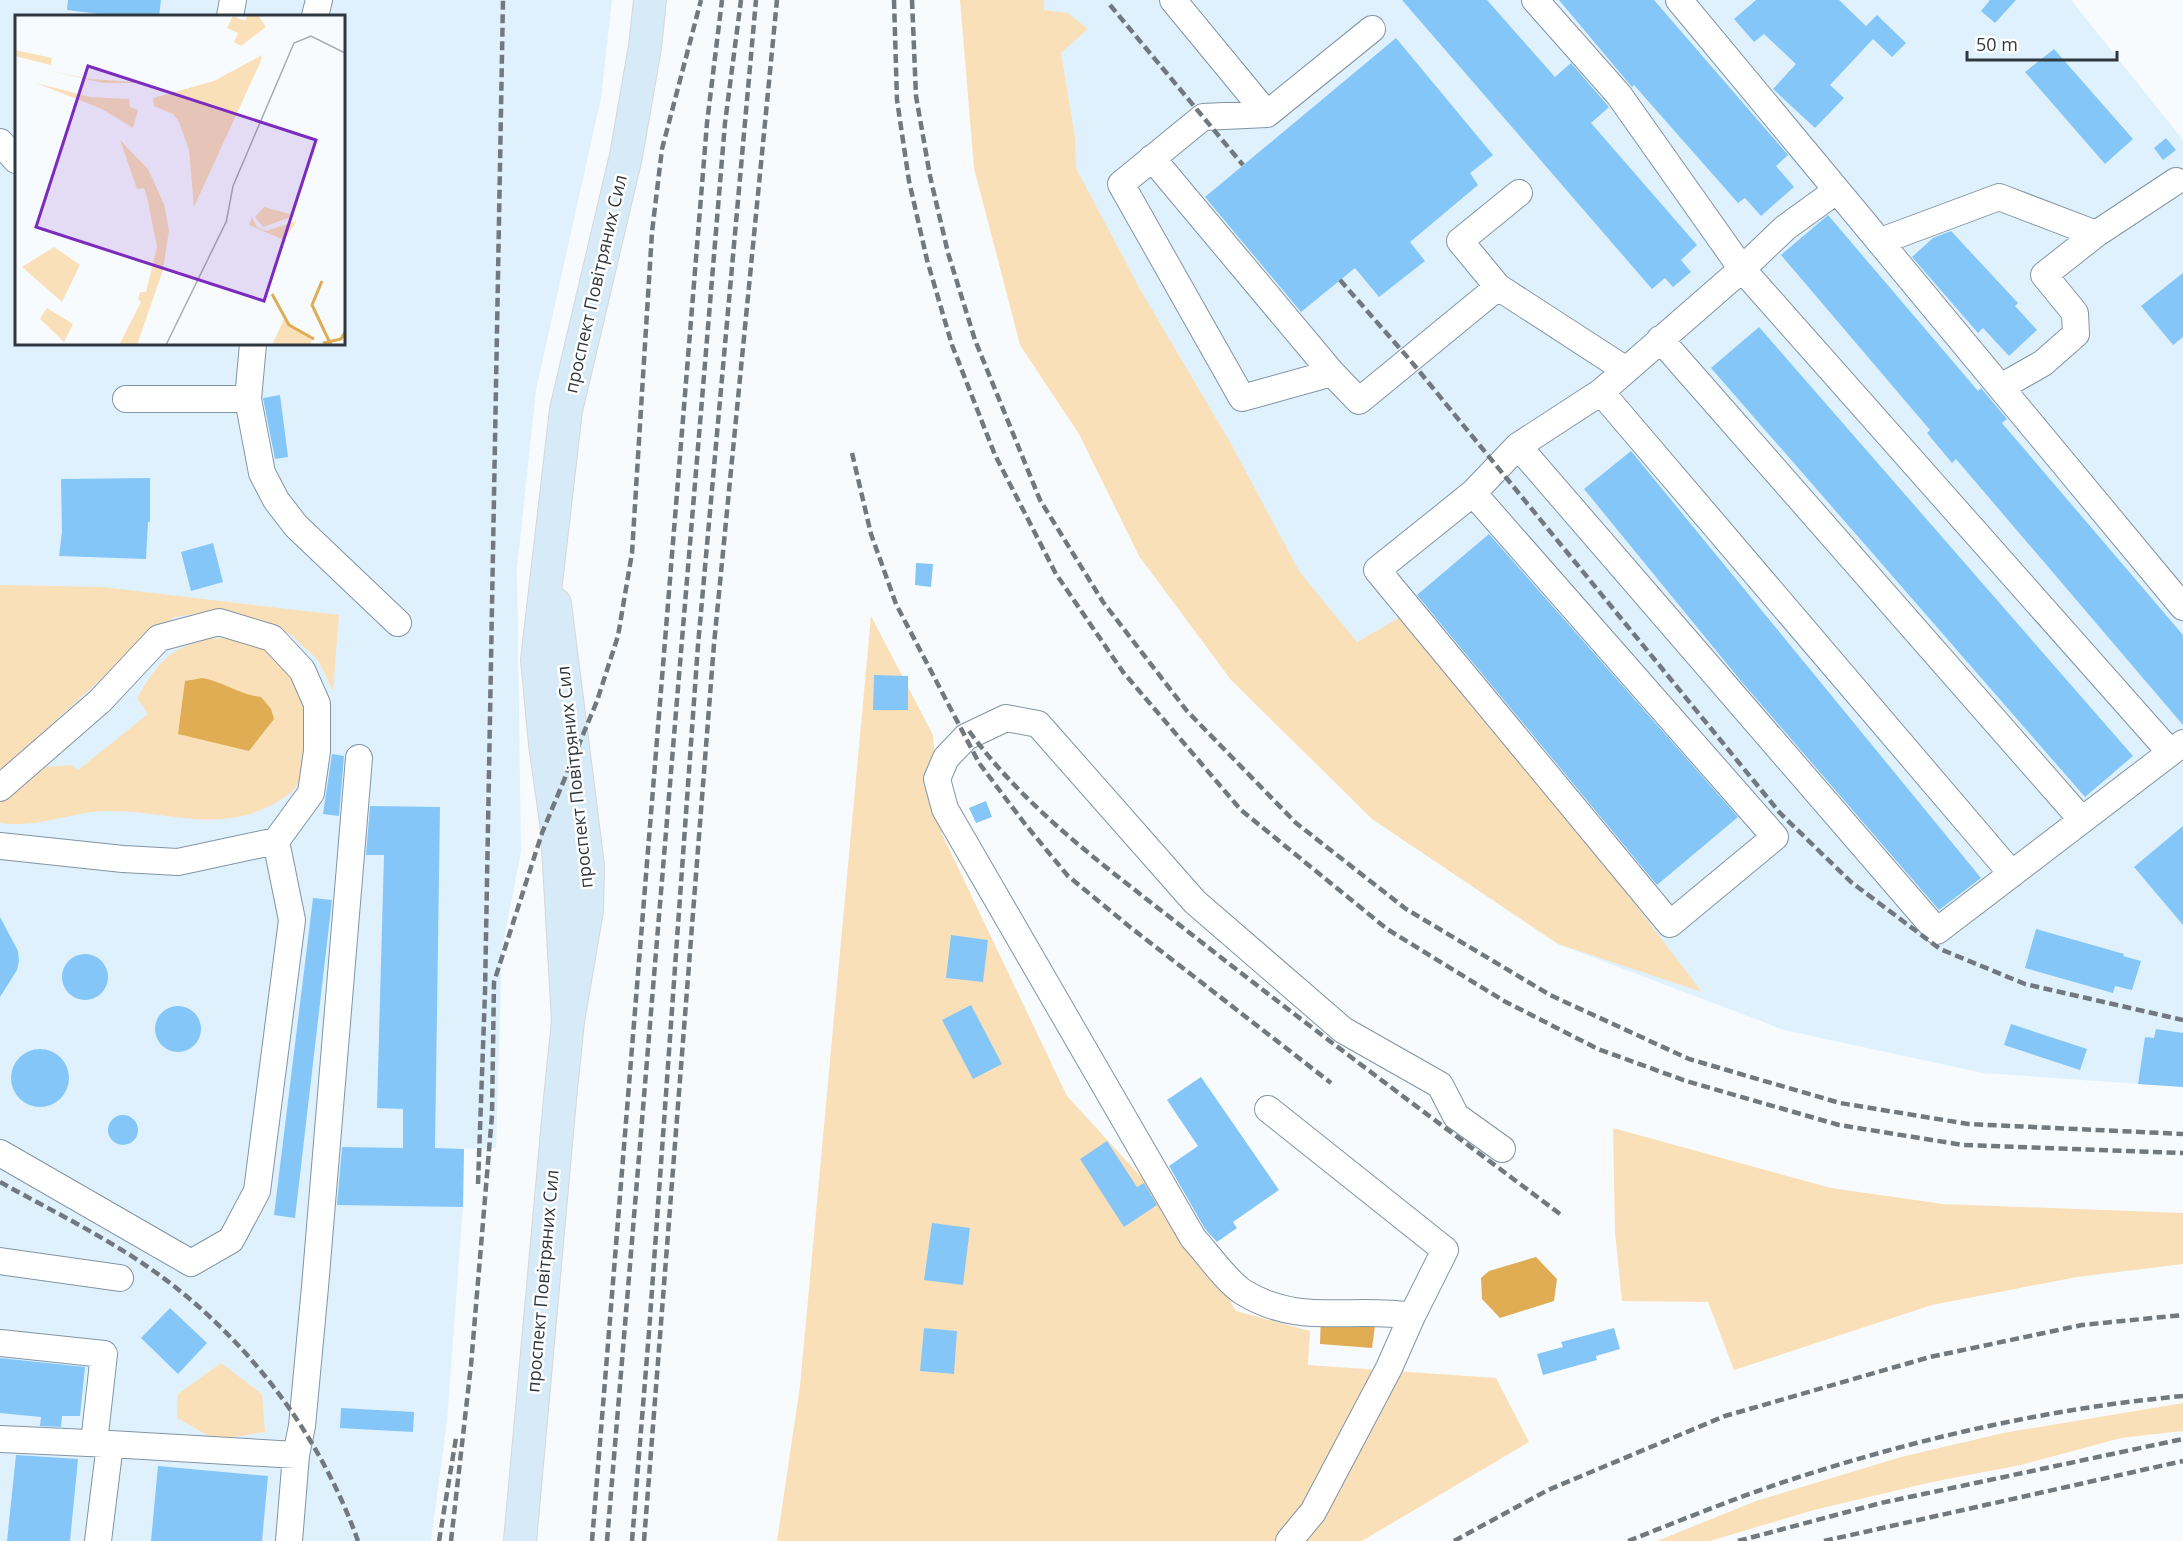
<svg xmlns="http://www.w3.org/2000/svg" width="2183" height="1541" viewBox="0 0 2183 1541" font-family="'Open Sans',sans-serif">
<style>
.built{fill:#e0f1fe;fill-rule:evenodd}
.green{fill:#fae0b8}
.water{fill:#e0ac54}
.building{fill:#84c6f8}
.lines{fill:none;stroke-linecap:round;stroke-linejoin:round}
.minor-casing{stroke:#8194a3;stroke-width:28}
.major-casing{stroke:#d5d7d8;stroke-width:34}
.minor{stroke:#fff;stroke-width:26}
.major{stroke:#d7eaf8;stroke-width:32}
.rail{stroke:#71797e;stroke-width:4.5;stroke-dasharray:9 4.5;stroke-linecap:butt}
.labels{text-anchor:middle;stroke-width:5;stroke-linejoin:round;paint-order:stroke}
.street-label{font-size:18px;fill:#2f383e;stroke:#fff}
.inset-river{fill:none;stroke:#e0ac54;stroke-width:3}
.inset-road{fill:none;stroke:#a7adb1;stroke-width:1.5}
.view{fill:#7b2cbf;fill-opacity:0.15;stroke:#7b2cbf;stroke-width:3}
.inset-edge{fill:none;stroke:#2f383e;stroke-width:3}
</style>
<rect width="100%" height="100%" fill="#f7fbfe"/>
<path class="built" d="M 0,0 L 612,0 L 601,98 L 536,390 L 517,569 L 521,852 L 502,950 L 496,1148 L 464,1149 L 463,1207 L 447,1421 L 431,1541 L 0,1541 ZM 16,16 L 344,16 L 344,344 L 16,344 Z
M 1020,0 L 2071,0 L 2183,140 L 2183,1087 L 1983,1073 L 1784,1030 L 1558,944 L 1372,819 L 1042,258 Z"/>
<path class="green" d="M 960,0 L 1044,0 L 1044,10 L 1068,13 L 1088,29 L 1061,53 L 1075,137 L 1076,168 L 1141,291 L 1230,442 L 1299,571 L 1357,642 L 1411,611 L 1702,992 L 1558,944 L 1372,819 L 1231,680 L 1139,556 L 1079,434 L 1020,345 L 974,168 Z
M 0,585 L 103,587 L 339,615 L 333,691 L 318,660 L 291,635 L 268,623 L 202,613 L 175,617 L 155,630 L 0,771 Z
M 871,616 L 933,735 L 942,834 L 1067,1096 L 1189,1229 L 1236,1311 L 1310,1331 L 1308,1365 L 1496,1378 L 1529,1442 L 1362,1541 L 777,1541 L 800,1386 Z
M 211,638 C 250,639 270,644 293,676 C 300,685 308,698 309,709 C 311,721 307,737 306,749 C 304,768 302,786 285,797 C 224,839 168,809 103,811 C 68,813 35,829 0,823 L 0,798 L 44,767 L 70,765 L 78,770 L 148,714 L 137,698 C 159,661 168,649 211,638 Z
M 1613,1128 L 1831,1188 L 1943,1204 L 2183,1213 L 2183,1264 L 2077,1277 L 1932,1305 L 1734,1370 L 1708,1302 L 1622,1301 L 1615,1233 Z
M 221,1363 L 262,1394 L 265,1432 L 216,1440 L 177,1418 L 178,1394 Z
M 2183,1403 L 2183,1431 L 2121,1438 L 2021,1465 L 1932,1482 L 1814,1510 L 1710,1541 L 1657,1541 L 1756,1501 L 1901,1457 L 2003,1433 Z"/>
<path class="water" d="M 203,678 C 223,682 241,695 261,697 L 271,709 L 274,719 L 249,751 L 178,734 L 185,681 Z
M 1536,1257 L 1557,1279 L 1554,1301 L 1500,1318 L 1482,1299 L 1481,1278 L 1489,1271 Z
M 1321,1313 L 1376,1318 L 1372,1348 L 1320,1344 Z"/>
<path class="building" d="M 68,0 L 161,0 L 159,16 L 115,16 L 67,10 Z
M 1402,0 L 1487,0 L 1555,77 L 1571,63 L 1609,107 L 1591,123 L 1697,245 L 1681,260 L 1691,272 L 1673,287 L 1665,278 L 1652,289 Z
M 1559,0 L 1654,0 L 1788,155 L 1776,166 L 1794,187 L 1761,216 L 1745,198 L 1738,203 L 1634,85 L 1632,87 Z
M 1756,0 L 1839,0 L 1866,26 L 1877,15 L 1906,43 L 1892,57 L 1873,39 L 1830,85 L 1844,98 L 1815,128 L 1773,89 L 1796,64 L 1764,34 L 1754,42 L 1734,19 Z
M 1990,0 L 2016,0 L 1995,23 L 1981,11 Z
M 1396,38 L 1493,155 L 1470,173 L 1478,185 L 1410,242 L 1425,261 L 1379,297 L 1355,268 L 1301,312 L 1205,197 Z
M 2054,49 L 2133,139 L 2105,164 L 2025,72 Z
M 2166,138 L 2176,150 L 2163,160 L 2154,148 Z
M 1828,215 L 1978,391 L 1981,388 L 2007,419 L 2002,423 L 2183,635 L 2183,725 L 1956,459 L 1952,463 L 1927,433 L 1930,430 L 1781,255 Z
M 1951,231 L 2018,303 L 2015,306 L 2037,330 L 2009,356 L 1983,328 L 1978,333 L 1912,257 L 1933,238 Z
M 2183,273 L 2183,337 L 2173,345 L 2141,306 Z
M 1759,327 L 2133,756 L 2085,797 L 1711,368 Z
M 280,395 L 288,457 L 275,459 L 263,398 Z
M 1631,451 L 1981,878 L 1939,910 L 1741,681 L 1584,489 Z
M 150,478 L 150,522 L 148,522 L 146,559 L 59,556 L 62,532 L 61,479 Z
M 1489,534 L 1738,817 L 1657,885 L 1417,595 Z
M 213,543 L 223,582 L 191,591 L 181,552 Z
M 916,563 L 933,564 L 931,587 L 915,585 Z
M 874,675 L 908,676 L 908,710 L 873,710 Z
M 332,754 L 344,756 L 339,816 L 323,814 Z
M 986,801 L 992,817 L 976,823 L 969,808 Z
M 370,806 L 440,807 L 435,1148 L 464,1149 L 463,1207 L 337,1205 L 342,1147 L 403,1148 L 403,1109 L 377,1108 L 384,855 L 366,855 Z
M 2183,826 L 2183,925 L 2134,867 Z
M 313,898 L 332,900 L 295,1218 L 274,1215 Z
M 0,917 L 18,951 L 19,961 L 17,970 L 0,997 Z
M 2036,929 L 2124,954 L 2123,956 L 2141,961 L 2132,990 L 2115,986 L 2113,993 L 2025,968 Z
M 951,935 L 988,940 L 983,982 L 946,978 Z
M62 977a23 23 0 1 1 46 0a23 23 0 1 1-46 0Z
M 971,1005 L 1002,1064 L 973,1079 L 942,1020 Z
M155 1029a23 23 0 1 1 46 0a23 23 0 1 1-46 0Z
M 2011,1024 L 2087,1049 L 2080,1070 L 2004,1045 Z
M 2156,1029 L 2183,1033 L 2183,1087 L 2138,1084 L 2145,1037 L 2154,1038 Z
M11 1078a29 29 0 1 1 58 0a29 29 0 1 1-58 0Z
M 1201,1077 L 1279,1190 L 1233,1222 L 1237,1228 L 1217,1242 L 1205,1229 L 1169,1166 L 1198,1146 L 1167,1100 Z
M108 1130a15 15 0 1 1 30 0a15 15 0 1 1-30 0Z
M 1107,1141 L 1137,1187 L 1144,1183 L 1157,1205 L 1124,1227 L 1080,1159 Z
M 932,1223 L 970,1228 L 963,1285 L 924,1280 Z
M 170,1308 L 207,1343 L 178,1374 L 141,1338 Z
M 924,1328 L 957,1331 L 954,1374 L 920,1371 Z
M 1614,1328 L 1620,1349 L 1596,1356 L 1597,1360 L 1543,1375 L 1537,1354 L 1563,1347 L 1561,1342 Z
M 0,1358 L 85,1367 L 80,1416 L 62,1416 L 61,1427 L 40,1426 L 41,1417 L 0,1413 Z
M 341,1408 L 414,1412 L 413,1432 L 340,1428 Z
M 16,1455 L 78,1459 L 70,1541 L 7,1541 Z
M 158,1466 L 268,1476 L 262,1541 L 151,1541 Z"/>
<g class="lines">
<g class="minor-casing">
<path id="minor" d="M 1173,0 L 1267,114
M 1535,0 L 1619,95 L 1742,269 L 2170,752
M 1679,0 L 2183,607
M 230,16 L 233,0
M 315,16 L 319,0
M 1372,29 L 1267,114 L 1203,117 L 1121,184 L 1242,398 L 1332,373 L 1359,401 L 1498,287 L 1626,370
M 0,142 L 16,160
M 1152,158 L 1332,373
M 1881,241 L 1999,197 L 2096,234
M 1498,287 L 1460,241 L 1519,193
M 1660,339 L 2082,820
M 253,344 L 248,399 L 262,473 L 276,500 L 296,526 L 398,623
M 2001,387 L 2043,363 L 2076,334 L 2075,313 L 2044,275 L 2096,234 L 2176,181
M 1601,392 L 2012,874
M 126,399 L 248,399
M 1518,446 L 1937,931 L 2183,743
M 1473,493 L 1775,837 L 1670,924 L 1377,570 L 1473,493 L 1518,446 L 1601,392 L 1742,269 L 1785,228 L 1836,191
M 0,788 L 100,701 L 159,638 L 219,622 L 272,638 L 302,670 L 317,704 L 317,751 L 311,793 L 276,841 L 178,862 L 123,859 L 0,846
M 1268,1109 L 1445,1250 L 1412,1316
M 0,1153 L 191,1263 L 231,1240 L 257,1191 L 292,920 L 276,841
M 0,1261 L 120,1278
M 0,1343 L 104,1354 L 94,1443
M 0,1439 L 110,1444
M 98,1541 L 110,1444 L 296,1455 L 302,1426 L 315,1287 L 359,758
M 289,1541 L 296,1455
M 1289,1541 L 1313,1512 L 1389,1368 L 1412,1316 C 1352,1306 1299,1327 1243,1292 C 1227,1282 1207,1253 1193,1238 L 945,809 L 937,779 L 946,758 L 966,737 L 1006,718 L 1038,724 L 1195,902 L 1343,1030 L 1440,1085 L 1456,1116 L 1502,1149"/>
</g>
<g class="major-casing">
<path id="major" d="M 568,1021 L 557,829 L 545,744 L 537,660 L 566,410 L 626,156 L 645,47 L 650,0
M 520,1541 L 560,1099 L 568,1021 L 587,910 L 588,866 L 555,604"/>
</g>
<use href="#minor" class="minor"/>
<use href="#major" class="major"/>
<path class="rail" d="M 894,0 L 897,100 L 909,181 L 927,260 L 952,345 L 995,455 L 1056,574 L 1123,672 L 1241,810 L 1387,929 L 1504,1001 L 1598,1049 L 1686,1081 L 1839,1125 L 1963,1145 L 2183,1153
M 912,0 L 916,96 L 930,176 L 948,253 L 975,340 L 1040,500 L 1103,602 L 1187,711 L 1296,823 L 1406,909 L 1550,995 L 1689,1059 L 1840,1103 L 1968,1124 L 2183,1134
M 1110,5 L 1243,165
M 1340,280 L 1410,360 L 1780,813 L 1851,882 L 1940,949 L 2025,984 L 2183,1020
M 852,453 L 871,534 L 896,604 L 979,763 L 1025,824 L 1068,876 L 1130,927 L 1331,1083
M 969,731 C 1028,812 1109,869 1186,930 C 1309,1027 1435,1120 1560,1214
M 0,1182 C 54,1212 112,1240 162,1277 C 251,1343 321,1437 358,1541
M 478,1184 L 485,992 L 503,0
M 439,1541 L 456,1438
M 451,1541 L 471,1365 L 492,1115 L 494,982 L 542,833 L 597,701 L 618,636 L 632,553 L 652,232 L 662,149 L 701,0
M 592,1541 L 707,123 L 722,0
M 607,1541 L 725,123 L 741,0
M 632,1541 L 649,1332 L 698,645 L 756,0
M 644,1541 L 714,644 L 777,0
M 1454,1541 L 1548,1490 L 1725,1416 L 1930,1357 L 2082,1325 L 2183,1315
M 1628,1541 C 1682,1520 1737,1497 1793,1479 C 1919,1438 2051,1408 2183,1396
M 1738,1541 L 1881,1503 L 2183,1439
M 1824,1541 L 2183,1461"/>
</g>
<g class="labels">
<g class="street-label">
<text transform="translate(596 284) rotate(-77)" y="6">проспект Повітряних Сил</text>
<text transform="translate(575 777) rotate(-96)" y="6">проспект Повітряних Сил</text>
<text transform="translate(543 1281) rotate(-85)" y="6">проспект Повітряних Сил</text>
</g>
</g>
<g transform="translate(15 15)">
<rect width="330" height="330" fill="#f7fbfe"/>
<path d="M 233,0 L 243,0 L 251,12 L 226,31 L 219,27 L 223,18 L 212,13 L 218,1 L 230,6 ZM 0,35 L 37,43 L 36,50 L 0,41 ZM 247,40 L 245,48 L 179,192 L 174,135 L 164,107 L 158,99 L 139,91 L 138,83 L 199,66 ZM 36,56 L 76,64 L 134,68 L 88,68 ZM 21,68 L 75,82 L 114,84 L 115,92 L 123,95 L 118,113 L 87,94 ZM 105,125 L 133,154 L 149,189 L 154,215 L 148,255 L 122,330 L 104,330 L 126,287 L 123,284 L 125,277 L 131,277 L 142,232 L 132,182 L 129,173 L 122,174 ZM 249,192 L 275,199 L 279,201 L 248,212 L 240,202 ZM 237,202 L 242,212 L 251,216 L 282,206 L 269,225 L 234,210 ZM 39,232 L 65,250 L 47,287 L 7,252 ZM 32,293 L 58,309 L 49,327 L 25,304 ZM 269,304 L 297,325 L 295,330 L 257,330 Z" fill="#fae0b8"/>
<path class="inset-river" d="M 307,266 L 297,290 L 316,330M 257,279 L 274,310 L 299,324M 308,328 L 326,324 L 330,317"/>
<path class="inset-road" d="M 211,208 L 218,171 L 279,28 L 296,21 L 330,38M 151,330 L 212,205"/>
<path class="view" d="M 73,51 L 301,125 L 249,286 L 21,212 Z"/>
<rect width="330" height="330" class="inset-edge"/>
</g>
<path d="M1967 51v9h150v-9" fill="none" stroke="#2f383e" stroke-width="3"/>
<text x="1976" y="51" font-size="18" fill="#2f383e" stroke="#ffffff" stroke-width="4.5" paint-order="stroke">50 m</text>
</svg>
